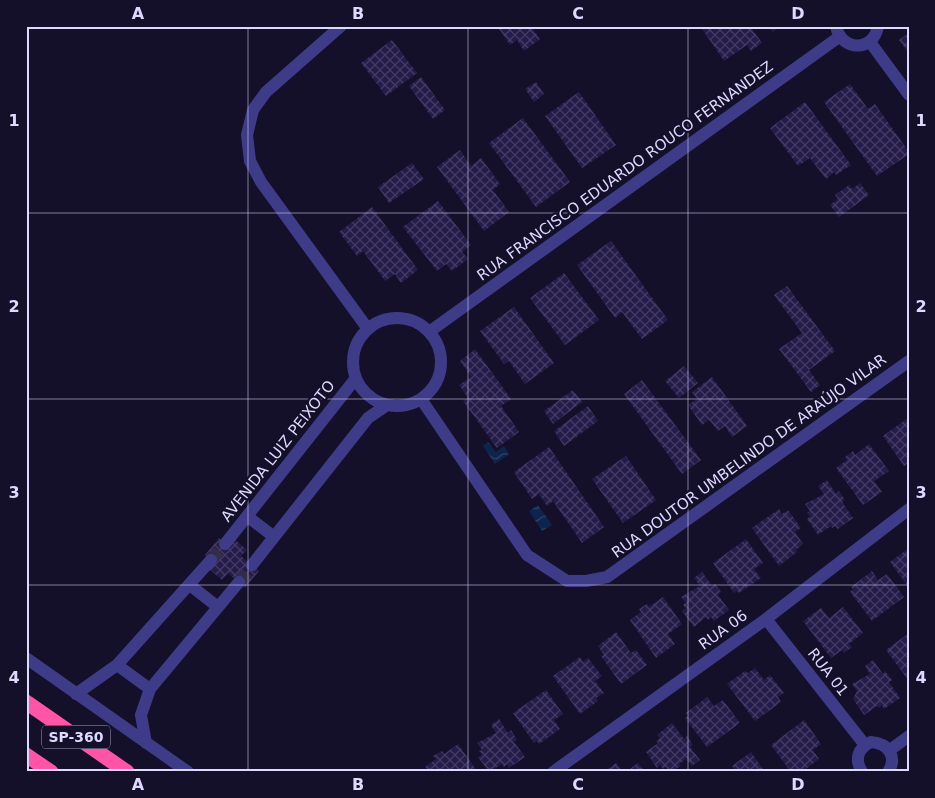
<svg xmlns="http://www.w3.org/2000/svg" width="935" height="798" viewBox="0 0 935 798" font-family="'DejaVu Sans',sans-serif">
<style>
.water{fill:url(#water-waves)}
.building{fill:url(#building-cross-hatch)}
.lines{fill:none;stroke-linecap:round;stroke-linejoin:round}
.minor-tunnel{stroke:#322e49;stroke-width:12;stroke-dasharray:12 6;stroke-linecap:butt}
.minor{stroke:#3e3c88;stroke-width:12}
.highway{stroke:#ff54a7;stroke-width:15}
.grid{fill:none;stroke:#ddd9ff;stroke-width:1;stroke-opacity:0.55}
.labels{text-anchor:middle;stroke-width:4.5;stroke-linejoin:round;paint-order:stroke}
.shield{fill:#141029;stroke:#a19dbf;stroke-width:1}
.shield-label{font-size:14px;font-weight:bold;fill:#ddd9ff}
.street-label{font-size:15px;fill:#ddd9ff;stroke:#141029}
.neatline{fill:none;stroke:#ddd9ff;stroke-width:2}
.grid-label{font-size:16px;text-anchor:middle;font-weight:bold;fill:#ddd9ff}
</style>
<defs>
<pattern id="water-waves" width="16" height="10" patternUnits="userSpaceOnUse" patternTransform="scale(1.25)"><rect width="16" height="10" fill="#0d254c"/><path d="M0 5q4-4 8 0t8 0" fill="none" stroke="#304467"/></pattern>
<pattern id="building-cross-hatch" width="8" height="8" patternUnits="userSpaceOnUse" patternTransform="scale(1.25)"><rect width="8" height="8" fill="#251c4a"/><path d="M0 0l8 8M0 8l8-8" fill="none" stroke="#443c65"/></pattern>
</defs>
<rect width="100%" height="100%" fill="#141029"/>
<path class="water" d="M 488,442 L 496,452 L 504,446 L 509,454 L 495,464 L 483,446 Z
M 538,505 L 552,525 L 542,531 L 529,511 Z"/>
<path class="building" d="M 497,26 L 531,26 L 540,39 L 524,51 L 517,40 L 510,45 Z
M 700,26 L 750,26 L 762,43 L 751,51 L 747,45 L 724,61 Z
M 769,26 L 781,26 L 773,32 Z
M 909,33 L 909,54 L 899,40 Z
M 392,40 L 417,73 L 386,96 L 361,63 Z
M 421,77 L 445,110 L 433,119 L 409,86 Z
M 536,82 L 544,94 L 534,102 L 525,89 Z
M 850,84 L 868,109 L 875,104 L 909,152 L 909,154 L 877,176 L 824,102 Z
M 579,92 L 616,145 L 582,168 L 545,116 Z
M 805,102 L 851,165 L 836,175 L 834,172 L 826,179 L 810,158 L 798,166 L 770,128 Z
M 523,118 L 570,182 L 536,207 L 489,143 Z
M 460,150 L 471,166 L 481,158 L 500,184 L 493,190 L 509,212 L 484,231 L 437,167 Z
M 412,163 L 424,179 L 389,203 L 378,187 Z
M 860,183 L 869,195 L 839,217 L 830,205 L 838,199 L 835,195 L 849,185 L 852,189 Z
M 438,201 L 471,245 L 462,252 L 468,259 L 452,271 L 446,264 L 437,271 L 403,227 Z
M 372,207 L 418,270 L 401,283 L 395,274 L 385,281 L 363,251 L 357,256 L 339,232 Z
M 611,241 L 668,320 L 642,339 L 622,312 L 615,318 L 577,265 Z
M 564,273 L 599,320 L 565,345 L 530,298 Z
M 787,286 L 835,351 L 809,370 L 820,385 L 811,392 L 779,349 L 802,333 L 774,295 Z
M 514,307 L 554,363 L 525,384 L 509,361 L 504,364 L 480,331 Z
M 475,349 L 511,399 L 501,406 L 519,432 L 497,448 L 463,401 L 468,398 L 459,385 L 471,377 L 460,361 Z
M 684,366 L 698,383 L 679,398 L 665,381 Z
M 712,377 L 747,426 L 732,437 L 725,426 L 718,431 L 709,420 L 702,425 L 688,405 L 697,399 L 692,392 Z
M 642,380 L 701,460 L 682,474 L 624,394 Z
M 573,390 L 582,402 L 553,424 L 544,411 Z
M 588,406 L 598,421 L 564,446 L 554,431 Z
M 909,417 L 909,466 L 907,464 L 904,466 L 883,436 Z
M 869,444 L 889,471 L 874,481 L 882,492 L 863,505 L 836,468 L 847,460 L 845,457 L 853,451 L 855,455 Z
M 549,447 L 604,527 L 582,543 L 553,501 L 547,506 L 539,494 L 532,499 L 514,472 Z
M 626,456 L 656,500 L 623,523 L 592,479 Z
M 827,480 L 836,494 L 839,491 L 845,500 L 842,502 L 853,518 L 838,529 L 835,526 L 832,528 L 831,526 L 818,535 L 807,519 L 810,516 L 807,513 L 810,511 L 805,504 L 824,494 L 818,486 Z
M 779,509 L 782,514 L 788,510 L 801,528 L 795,532 L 803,544 L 796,550 L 797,552 L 779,566 L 752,528 Z
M 219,538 L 228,546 L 234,539 L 247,550 L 241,556 L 259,571 L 245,588 L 228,573 L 222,580 L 209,569 L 214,562 L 205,555 Z
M 746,539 L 763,563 L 754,569 L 761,578 L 739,593 L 737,591 L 734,593 L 713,563 Z
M 909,548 L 909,588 L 890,562 Z
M 872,571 L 878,580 L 887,574 L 904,597 L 872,621 L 850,592 L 853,589 L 851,587 Z
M 702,572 L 712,586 L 715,584 L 721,592 L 718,595 L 729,610 L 714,621 L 711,617 L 708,620 L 706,617 L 694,627 L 682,611 L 686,608 L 683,605 L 686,603 L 681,597 L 700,586 L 694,578 Z
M 663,597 L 682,624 L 668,634 L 675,644 L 656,658 L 630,620 L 641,612 L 639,609 L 647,604 L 649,607 Z
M 843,607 L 863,633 L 849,644 L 852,647 L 844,653 L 842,650 L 831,658 L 803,621 L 821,608 L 829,618 Z
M 616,632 L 631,653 L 636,650 L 647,665 L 621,684 L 601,656 L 604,655 L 598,646 Z
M 909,633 L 909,681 L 886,650 Z
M 580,657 L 583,662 L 588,658 L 602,676 L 595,681 L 604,693 L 596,698 L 598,701 L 580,714 L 553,676 Z
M 873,660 L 883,674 L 885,671 L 892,680 L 889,682 L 900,698 L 884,709 L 882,705 L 879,708 L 877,706 L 864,715 L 853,699 L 857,691 L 852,684 L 870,674 L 865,666 Z
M 755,668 L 764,680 L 770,675 L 784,693 L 778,697 L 781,702 L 755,721 L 727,684 L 745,671 L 748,673 Z
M 546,690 L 563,714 L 554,720 L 560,729 L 539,744 L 537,741 L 534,743 L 513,713 Z
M 707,697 L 714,706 L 723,700 L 740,723 L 707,747 L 685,718 L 688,716 L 686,713 Z
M 499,719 L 508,733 L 511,730 L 517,740 L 514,742 L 525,757 L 509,768 L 507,764 L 504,767 L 502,764 L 489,772 L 478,757 L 482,755 L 479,751 L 482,750 L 477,743 L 496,733 L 491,725 Z
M 804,720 L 821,744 L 813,750 L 819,759 L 802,772 L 791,772 L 771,745 Z
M 672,723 L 684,739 L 687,736 L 693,745 L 690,747 L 700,760 L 692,766 L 686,759 L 679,764 L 681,766 L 670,772 L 666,767 L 663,769 L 660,765 L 657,768 L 646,752 L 658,743 L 656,741 L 660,738 L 657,735 Z
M 458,744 L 477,771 L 428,772 L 425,767 L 436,759 L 433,756 L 442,751 L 444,754 Z
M 751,752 L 765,772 L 737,772 L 732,766 Z
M 616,763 L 623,772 L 604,772 Z
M 638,763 L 645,772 L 626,772 Z"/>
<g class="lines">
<path class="minor-tunnel" d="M 211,560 L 225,544
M 239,582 L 252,565"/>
<path class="minor" d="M 341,26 L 266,92 L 253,110 L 247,135 L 250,161 L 261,182 L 368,329
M 836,26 C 841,52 874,52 878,26
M 870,42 L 909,95
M353 362a44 44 0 1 1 88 0a44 44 0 1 1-88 0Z
M 429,332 L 839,37
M 421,399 L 527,555 L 567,581 L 586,581 L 607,577 L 909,361
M 248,517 L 273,536
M 225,544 L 356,378
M 252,565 L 368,418 L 387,405
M 191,586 L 218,607
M 766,619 L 865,745
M 26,658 L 188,772
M 117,665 L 150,689
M 76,694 L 117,665 L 211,560
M 146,743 L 141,715 L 150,689 L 239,582
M 890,750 L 909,736
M 553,772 L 766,619 L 909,509
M 862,772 C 854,759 858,748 871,742 C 888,743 898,757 888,772"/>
<path class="highway" d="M 26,702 L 127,772
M 26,755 L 51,772"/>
</g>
<path class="grid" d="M 248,26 L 248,772M 468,26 L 468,772M 688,26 L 688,772M 26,213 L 909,213M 26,399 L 909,399M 26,585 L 909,585"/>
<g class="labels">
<rect class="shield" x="42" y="725.5" width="68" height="23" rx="4"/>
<g class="shield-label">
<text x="76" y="742">SP-360</text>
</g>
<g class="street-label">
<text transform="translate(625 171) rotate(-36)" y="5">RUA FRANCISCO EDUARDO ROUCO FERNANDEZ</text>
<text transform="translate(278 451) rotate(-52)" y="5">AVENIDA LUIZ PEIXOTO</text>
<text transform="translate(749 456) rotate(-36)" y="5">RUA DOUTOR UMBELINDO DE ARAÚJO VILAR</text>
<text transform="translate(723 630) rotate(-36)" y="5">RUA 06</text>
<text transform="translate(828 672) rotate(52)" y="5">RUA 01</text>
</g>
</g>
<rect width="935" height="798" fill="none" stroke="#141029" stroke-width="55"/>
<rect x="28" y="28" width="880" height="742" class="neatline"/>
<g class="grid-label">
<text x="138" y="19">A</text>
<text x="358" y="19">B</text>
<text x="578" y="19">C</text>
<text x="798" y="19">D</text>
<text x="14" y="126">1</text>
<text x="921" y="126">1</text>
<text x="14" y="312">2</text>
<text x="921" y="312">2</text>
<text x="14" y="498">3</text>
<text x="921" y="498">3</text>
<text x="14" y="683">4</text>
<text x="921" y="683">4</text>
<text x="138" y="790">A</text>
<text x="358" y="790">B</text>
<text x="578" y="790">C</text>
<text x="798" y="790">D</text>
</g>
</svg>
